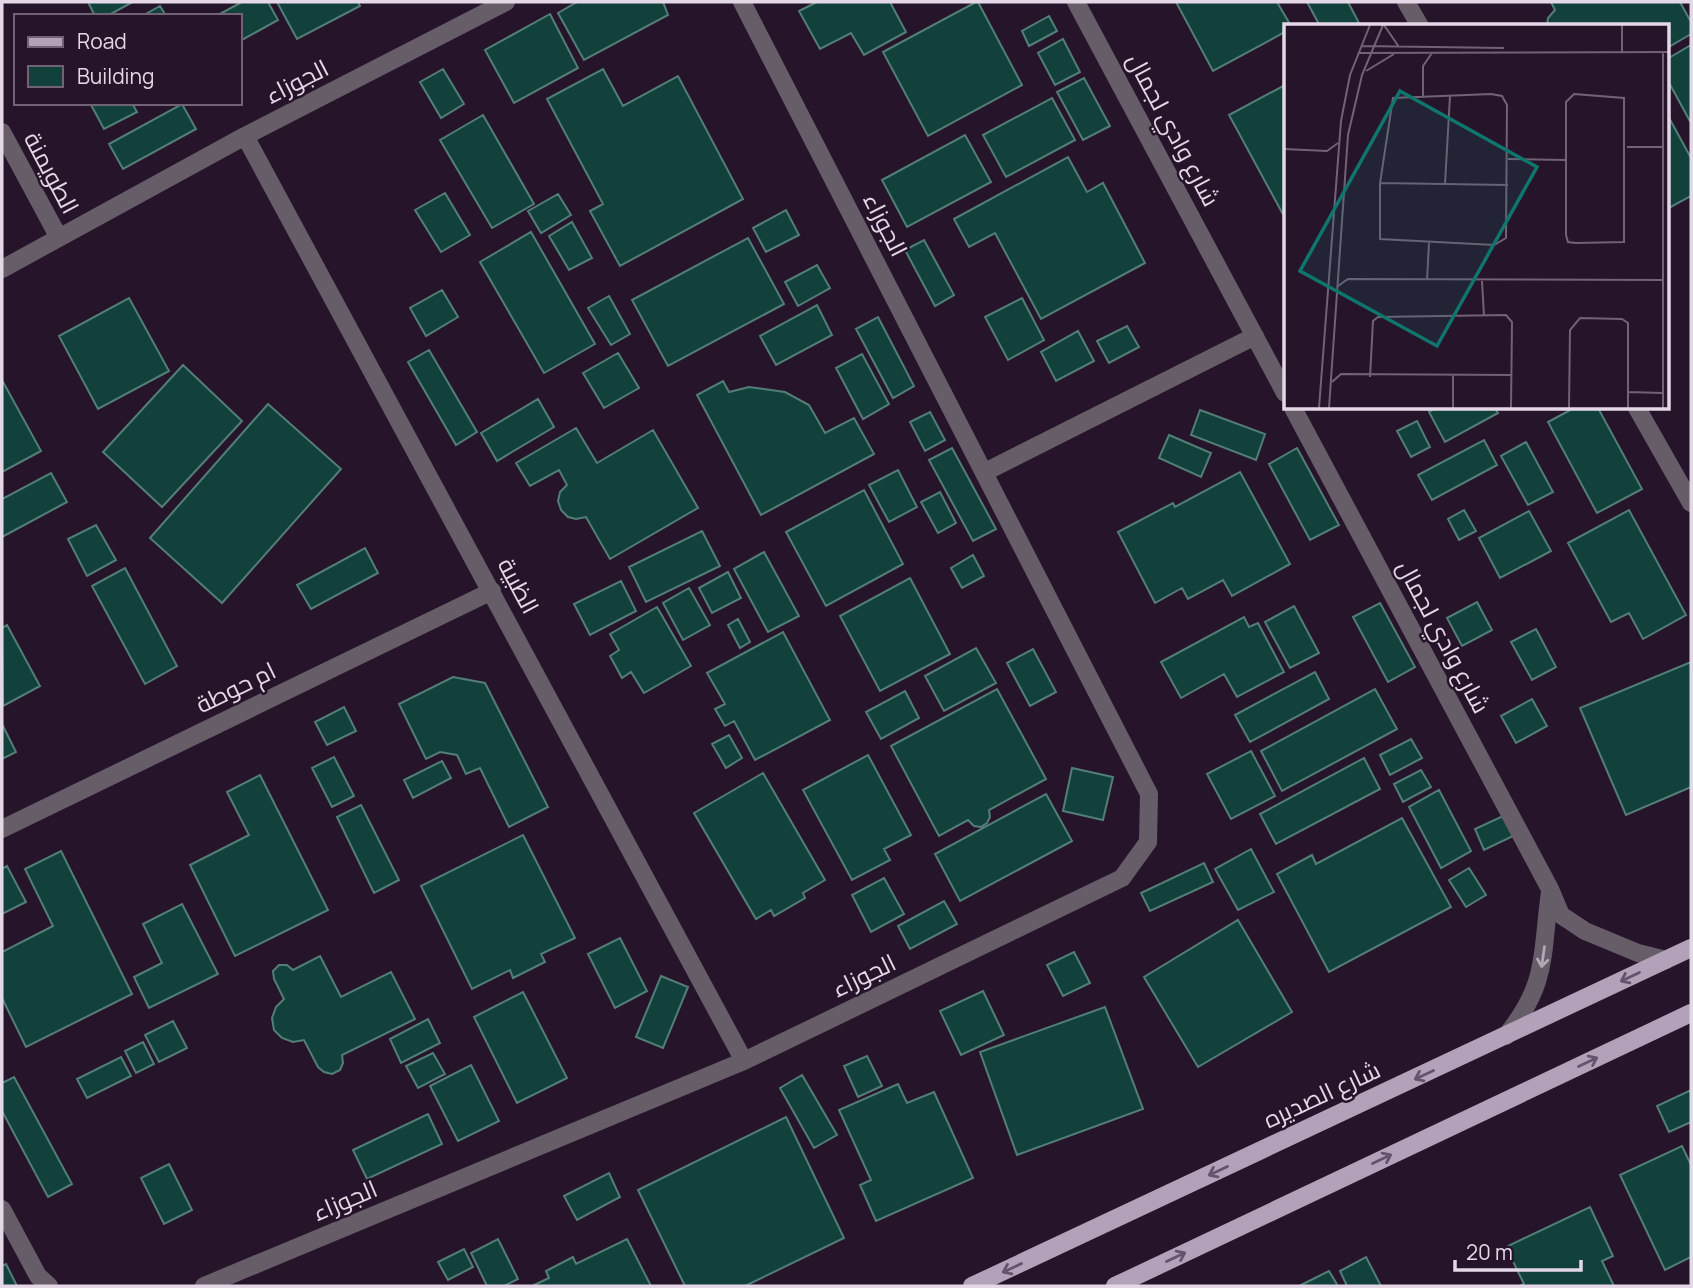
<svg xmlns="http://www.w3.org/2000/svg" width="1693" height="1288" viewBox="0 0 1693 1288" font-family="Manrope,Cairo,sans-serif">
<style>
.building{fill:#12413b;stroke:#537e77;stroke-width:2}
.lines{fill:none;stroke-linecap:round;stroke-linejoin:round}
.minor{stroke:#675d69;stroke-width:18}
.major{stroke:#b3a0b9;stroke-width:18}
.oneway{stroke:#b2a7b5}
.oneway2{stroke:#65536b}
.labels{text-anchor:middle;stroke-width:5;stroke-linejoin:round;paint-order:stroke}
.street-label{font-size:24px;fill:#e4d8e7;stroke:#26142b}
.inset-road{fill:none;stroke:#726276;stroke-width:2}
.view{fill:#0f766e;fill-opacity:0.15;stroke:#0f766e;stroke-width:3.5}
.inset-edge{fill:none;stroke:#e4d8e7;stroke-width:3.5}
</style>
<rect width="100%" height="100%" fill="#26142b"/>
<path class="building" d="M 88,2 L 130,2 L 131,3 L 107,16 L 95,16 Z
M 242,2 L 268,2 L 278,20 L 240,41 L 240,16 L 216,16 Z
M 277,2 L 358,2 L 360,6 L 297,39 Z
M 577,2 L 663,2 L 668,15 L 584,60 L 558,13 Z
M 817,2 L 890,2 L 906,32 L 864,55 L 851,33 L 820,49 L 799,11 Z
M 976,2 L 978,2 L 1022,85 L 928,136 L 883,52 Z
M 1176,2 L 1277,2 L 1291,26 L 1285,26 L 1285,32 L 1213,71 Z
M 1307,2 L 1348,2 L 1359,23 L 1353,26 L 1320,26 Z
M 1551,2 L 1680,2 L 1691,22 L 1691,34 L 1667,48 L 1667,26 L 1547,26 L 1548,18 L 1555,10 Z
M 160,6 L 166,16 L 142,16 Z
M 550,14 L 578,68 L 514,103 L 485,50 Z
M 1049,16 L 1057,31 L 1029,46 L 1022,31 Z
M 1063,39 L 1080,72 L 1055,85 L 1038,53 Z
M 1691,45 L 1691,123 L 1667,79 L 1667,59 Z
M 443,69 L 464,104 L 441,118 L 420,82 Z
M 603,69 L 623,106 L 678,76 L 743,199 L 620,266 L 590,211 L 603,204 L 547,99 Z
M 1084,78 L 1110,126 L 1083,140 L 1057,92 Z
M 1285,85 L 1285,218 L 1229,115 Z
M 1052,98 L 1075,140 L 1006,177 L 983,135 Z
M 90,103 L 132,103 L 137,112 L 104,129 Z
M 182,104 L 196,129 L 123,169 L 109,144 Z
M 1667,114 L 1691,158 L 1691,196 L 1667,209 Z
M 483,115 L 534,204 L 492,228 L 440,140 Z
M 965,135 L 991,182 L 907,227 L 882,180 Z
M 1068,157 L 1087,192 L 1103,183 L 1145,263 L 1041,319 L 995,233 L 969,247 L 954,219 Z
M 445,193 L 470,235 L 441,252 L 415,210 Z
M 558,194 L 571,215 L 541,233 L 528,211 Z
M 786,210 L 799,235 L 766,252 L 753,228 Z
M 572,222 L 592,258 L 569,270 L 549,236 Z
M 531,232 L 595,344 L 544,373 L 480,262 Z
M 748,238 L 784,304 L 668,366 L 632,300 Z
M 924,240 L 954,295 L 935,306 L 905,250 Z
M 817,265 L 830,288 L 798,306 L 785,282 Z
M 442,290 L 458,317 L 426,336 L 410,308 Z
M 609,296 L 630,334 L 611,345 L 588,308 Z
M 129,298 L 169,371 L 98,409 L 59,336 Z
M 1022,298 L 1044,340 L 1008,360 L 985,317 Z
M 817,305 L 832,335 L 776,365 L 760,336 Z
M 878,317 L 914,386 L 893,398 L 856,329 Z
M 1127,326 L 1139,347 L 1109,363 L 1097,341 Z
M 1078,331 L 1094,361 L 1056,381 L 1041,352 Z
M 429,350 L 477,432 L 456,445 L 408,362 Z
M 618,353 L 639,388 L 604,408 L 583,373 Z
M 862,354 L 889,404 L 863,419 L 836,368 Z
M 183,365 L 242,421 L 162,507 L 103,452 Z
M 2,380 L 41,451 L 2,472 Z
M 723,381 L 729,392 L 749,387 L 785,392 L 809,405 L 825,433 L 854,418 L 874,454 L 761,515 L 697,395 Z
M 538,399 L 554,427 L 497,461 L 481,433 Z
M 268,404 L 341,469 L 222,603 L 150,538 Z
M 1436,408 L 1495,408 L 1498,413 L 1445,442 L 1429,412 Z
M 1574,408 L 1598,408 L 1642,489 L 1597,513 L 1548,422 Z
M 1200,410 L 1265,434 L 1256,460 L 1191,435 Z
M 930,412 L 945,440 L 925,451 L 910,422 Z
M 1417,421 L 1430,447 L 1411,457 L 1397,431 Z
M 576,428 L 597,463 L 653,430 L 698,508 L 610,559 L 586,517 L 576,519 L 568,517 L 561,510 L 558,501 L 560,492 L 567,485 L 559,470 L 530,486 L 516,463 Z
M 1169,435 L 1211,453 L 1201,477 L 1159,458 Z
M 1484,440 L 1497,465 L 1432,500 L 1418,475 Z
M 1526,442 L 1553,492 L 1528,505 L 1501,456 Z
M 952,448 L 996,529 L 973,541 L 929,460 Z
M 1297,448 L 1339,525 L 1310,540 L 1269,464 Z
M 898,470 L 917,507 L 889,522 L 869,485 Z
M 1240,472 L 1290,564 L 1232,596 L 1223,580 L 1188,599 L 1182,588 L 1155,603 L 1118,532 L 1173,503 L 1175,507 Z
M 51,473 L 67,502 L 2,537 L 2,499 Z
M 864,490 L 903,564 L 826,606 L 786,532 Z
M 940,492 L 956,523 L 938,533 L 921,502 Z
M 1464,510 L 1476,531 L 1459,540 L 1448,519 Z
M 1629,510 L 1686,615 L 1643,639 L 1629,613 L 1611,622 L 1568,543 Z
M 1529,511 L 1551,551 L 1500,578 L 1479,538 Z
M 96,525 L 116,560 L 87,576 L 68,539 Z
M 702,531 L 720,566 L 646,602 L 629,567 Z
M 365,548 L 378,573 L 311,609 L 297,585 Z
M 764,552 L 799,616 L 768,632 L 734,569 Z
M 973,555 L 984,576 L 962,588 L 951,568 Z
M 125,568 L 177,666 L 145,684 L 92,586 Z
M 728,572 L 741,598 L 712,613 L 699,588 Z
M 910,578 L 950,654 L 880,691 L 840,616 Z
M 621,581 L 636,611 L 590,635 L 574,604 Z
M 689,588 L 710,625 L 683,640 L 663,603 Z
M 1477,602 L 1492,630 L 1462,646 L 1447,618 Z
M 1380,603 L 1415,667 L 1388,682 L 1353,617 Z
M 1294,606 L 1319,653 L 1290,668 L 1265,622 Z
M 657,607 L 691,666 L 644,693 L 631,672 L 622,678 L 610,656 L 619,650 L 610,634 Z
M 1244,617 L 1249,627 L 1258,623 L 1284,672 L 1237,697 L 1224,674 L 1181,698 L 1161,662 Z
M 738,619 L 750,642 L 740,648 L 728,625 Z
M 7,625 L 40,686 L 3,706 L 2,628 Z
M 1536,629 L 1556,667 L 1532,680 L 1511,642 Z
M 783,632 L 830,720 L 755,760 L 734,721 L 725,726 L 715,709 L 725,704 L 707,673 Z
M 976,648 L 996,683 L 944,711 L 925,676 Z
M 1033,649 L 1056,692 L 1030,706 L 1007,663 Z
M 1691,662 L 1691,787 L 1626,815 L 1580,708 Z
M 1315,672 L 1329,699 L 1250,742 L 1235,715 Z
M 453,677 L 485,683 L 548,807 L 509,827 L 480,768 L 466,774 L 457,755 L 440,752 L 426,759 L 399,704 Z
M 997,689 L 1046,779 L 989,810 L 990,817 L 987,823 L 981,827 L 974,826 L 968,820 L 939,836 L 891,746 Z
M 1375,689 L 1397,729 L 1282,791 L 1261,751 Z
M 905,691 L 919,718 L 881,739 L 866,712 Z
M 1532,699 L 1547,726 L 1516,743 L 1501,716 Z
M 344,707 L 356,731 L 327,745 L 315,722 Z
M 2,724 L 16,752 L 2,759 Z
M 729,735 L 742,758 L 726,768 L 712,744 Z
M 1411,739 L 1422,758 L 1390,775 L 1380,755 Z
M 1251,751 L 1275,796 L 1231,819 L 1207,774 Z
M 868,755 L 911,835 L 884,849 L 890,860 L 852,880 L 803,790 Z
M 334,757 L 354,796 L 332,807 L 312,768 Z
M 1364,758 L 1380,789 L 1276,844 L 1260,814 Z
M 442,761 L 451,778 L 413,798 L 404,780 Z
M 1072,768 L 1113,777 L 1103,820 L 1063,811 Z
M 1421,770 L 1431,787 L 1403,802 L 1394,784 Z
M 763,773 L 825,880 L 803,893 L 805,898 L 774,916 L 771,910 L 756,919 L 694,813 Z
M 260,775 L 328,910 L 235,956 L 190,865 L 249,835 L 227,792 Z
M 1439,790 L 1471,851 L 1441,868 L 1409,807 Z
M 1046,794 L 1072,841 L 960,901 L 935,854 Z
M 361,805 L 399,880 L 374,893 L 337,817 Z
M 1503,816 L 1513,836 L 1484,850 L 1475,829 Z
M 1402,818 L 1451,907 L 1329,972 L 1277,874 L 1312,855 L 1316,864 Z
M 523,835 L 575,938 L 541,954 L 545,962 L 513,978 L 510,970 L 472,989 L 421,886 Z
M 1251,849 L 1274,892 L 1238,910 L 1215,869 Z
M 61,851 L 132,994 L 26,1047 L 2,998 L 2,952 L 53,926 L 25,869 Z
M 1204,863 L 1213,882 L 1150,911 L 1141,893 Z
M 7,866 L 26,902 L 2,914 L 2,869 Z
M 1469,868 L 1486,895 L 1466,907 L 1449,880 Z
M 884,878 L 904,914 L 871,932 L 852,895 Z
M 944,901 L 957,924 L 910,949 L 898,926 Z
M 182,904 L 218,974 L 149,1008 L 134,977 L 162,963 L 143,924 Z
M 1238,920 L 1292,1012 L 1198,1067 L 1144,977 Z
M 620,938 L 647,991 L 615,1008 L 588,954 Z
M 1074,952 L 1090,983 L 1063,996 L 1047,965 Z
M 320,956 L 341,997 L 391,972 L 415,1019 L 342,1055 L 343,1063 L 340,1070 L 332,1074 L 324,1072 L 318,1067 L 304,1040 L 293,1042 L 282,1038 L 274,1030 L 272,1018 L 276,1007 L 284,999 L 274,979 L 273,971 L 279,965 L 287,965 L 293,970 Z
M 661,976 L 688,987 L 663,1048 L 636,1037 Z
M 983,991 L 1004,1035 L 961,1055 L 940,1011 Z
M 523,992 L 567,1078 L 517,1103 L 474,1017 Z
M 1105,1007 L 1143,1109 L 1017,1155 L 980,1052 Z
M 428,1019 L 440,1043 L 401,1063 L 390,1039 Z
M 173,1021 L 187,1048 L 159,1062 L 145,1035 Z
M 143,1042 L 154,1064 L 136,1073 L 125,1051 Z
M 433,1053 L 445,1074 L 418,1088 L 406,1066 Z
M 867,1056 L 882,1086 L 858,1097 L 844,1066 Z
M 121,1057 L 131,1076 L 87,1098 L 77,1079 Z
M 471,1065 L 499,1121 L 458,1141 L 430,1086 Z
M 802,1075 L 837,1135 L 814,1148 L 780,1088 Z
M 14,1077 L 72,1184 L 48,1197 L 2,1111 L 2,1083 Z
M 898,1084 L 907,1103 L 934,1092 L 973,1178 L 876,1221 L 860,1185 L 871,1180 L 839,1110 Z
M 1691,1090 L 1691,1122 L 1669,1132 L 1657,1106 Z
M 428,1114 L 442,1144 L 367,1179 L 353,1150 Z
M 786,1117 L 844,1238 L 745,1286 L 685,1286 L 638,1190 Z
M 1682,1146 L 1691,1165 L 1691,1257 L 1665,1270 L 1620,1175 Z
M 169,1164 L 192,1210 L 164,1224 L 141,1178 Z
M 609,1173 L 620,1197 L 577,1220 L 564,1196 Z
M 1590,1207 L 1613,1256 L 1602,1261 L 1614,1286 L 1519,1286 L 1524,1284 L 1506,1247 Z
M 498,1239 L 518,1279 L 504,1286 L 487,1286 L 471,1253 Z
M 627,1239 L 651,1286 L 532,1286 L 549,1278 L 546,1271 L 573,1257 L 576,1264 Z
M 464,1249 L 473,1267 L 448,1280 L 438,1262 Z
M 1366,1257 L 1381,1286 L 1347,1286 L 1340,1271 Z
M 6,1264 L 17,1286 L 2,1286 L 2,1266 Z
M 1329,1271 L 1338,1286 L 1299,1286 Z"/>
<g class="lines">
<path class="minor" d="M 1076,2 L 1285,393
M 1406,2 L 1420,26
M 2,132 L 58,236
M 245,136 L 744,1061
M 2,269 L 245,136 L 506,2
M 1293,408 L 1550,889 L 1561,915 L 1585,931 L 1638,953 L 1666,960
M 1637,408 L 1691,503
M 985,472 L 1255,336
M 2,829 L 492,591
M 1506,1036 C 1549,982 1541,955 1550,892
M 2,1209 L 38,1276 L 49,1286
M 204,1286 L 744,1061 L 1122,878 L 1148,842 L 1149,794 L 742,2"/>
<path class="major" d="M 972,1286 L 1691,948
M 1115,1286 L 1691,1013"/>
</g>
<defs><path id="oneway-shaft" d="M-6 0H5M1.5-3L5.5 0L1.5 3" fill="none" stroke-width="1.6" stroke-linecap="round" stroke-linejoin="round" transform="scale(1.75)"/></defs>
<use class="oneway" href="#oneway-shaft" transform="translate(1543 957) rotate(98)"/>
<g class="oneway2">
<use href="#oneway-shaft" transform="translate(1630 977) rotate(154)"/>
<use href="#oneway-shaft" transform="translate(1588 1062) rotate(-25)"/>
<use href="#oneway-shaft" transform="translate(1424 1075) rotate(155)"/>
<use href="#oneway-shaft" transform="translate(1382 1159) rotate(-25)"/>
<use href="#oneway-shaft" transform="translate(1218 1171) rotate(155)"/>
<use href="#oneway-shaft" transform="translate(1176 1257) rotate(-25)"/>
<use href="#oneway-shaft" transform="translate(1012 1268) rotate(155)"/>
</g>
<g class="labels">
<g class="street-label">
<text transform="translate(297 82) rotate(-27)" y="8">الجوزاء</text>
<text transform="translate(1173 130) rotate(62)" y="8">شارع وادي لجمال</text>
<text transform="translate(51 173) rotate(62)" y="8">الطويمنة</text>
<text transform="translate(885 225) rotate(63)" y="8">الجوزاء</text>
<text transform="translate(518 586) rotate(62)" y="8">الظبية</text>
<text transform="translate(1443 637) rotate(62)" y="8">شارع وادي لجمال</text>
<text transform="translate(236 688) rotate(-26)" y="8">ام حوطة</text>
<text transform="translate(864 976) rotate(-26)" y="8">الجوزاء</text>
<text transform="translate(1322 1095) rotate(-25)" y="8">شارع الصديره</text>
<text transform="translate(345 1201) rotate(-23)" y="8">الجوزاء</text>
</g>
</g>
<g transform="translate(1284 24)">
<rect width="385" height="385" fill="#26142b"/>
<path class="inset-road" d="M 100,1 L 115,23M 338,1 L 338,28M 78,22 L 220,24M 379,28 L 379,384M 74,29 L 385,28M 82,47 L 110,30M 207,70 L 218,72 L 223,81 L 222,214 L 210,221 L 96,215 L 96,159 L 109,74 ZM 290,70 L 340,74 L 340,218 L 292,219 L 284,218 L 282,211 L 282,78 ZM 139,72 L 139,42 L 148,29M 343,123 L 379,123M 0,125 L 43,127 L 54,119M 224,135 L 281,136M 96,159 L 224,161M 161,160 L 166,72M 143,256 L 145,219M 198,257 L 200,292M 54,262 L 64,255 L 379,256M 169,351 L 169,384M 86,353 L 89,297 L 94,293 L 222,291 L 228,298 L 227,384M 48,358 L 57,350 L 227,351M 344,368 L 379,369M 35,384 L 57,97 L 66,51 L 86,1M 45,384 L 64,111 L 78,51 L 99,1M 285,384 L 286,306 L 296,294 L 338,295 L 344,299 L 344,384"/>
<path class="view" d="M 116,67 L 253,143 L 153,322 L 16,247 Z"/>
<rect width="385" height="385" class="inset-edge"/>
</g>
<rect width="1693" height="1288" fill="none" stroke="#e4d8e7" stroke-width="7"/>
<rect x="14" y="14" width="228" height="91" fill="#26142b" stroke="#726276" stroke-width="2"/>
<rect x="28" y="37" width="35" height="10" fill="#b3a0b9" stroke="#726276" stroke-width="2"/>
<text x="77" y="49" font-size="21" fill="#e4d8e7">Road</text>
<rect x="28" y="66" width="35" height="21" fill="#12413b" stroke="#726276" stroke-width="2"/>
<text x="77" y="84" font-size="21" fill="#e4d8e7">Building</text>
<path d="M1455 1260v10h126v-10" fill="none" stroke="#e4d8e7" stroke-width="3.5"/>
<text x="1466" y="1260" font-size="21" fill="#e4d8e7" stroke="#26142b" stroke-width="5" paint-order="stroke">20 m</text>
</svg>
